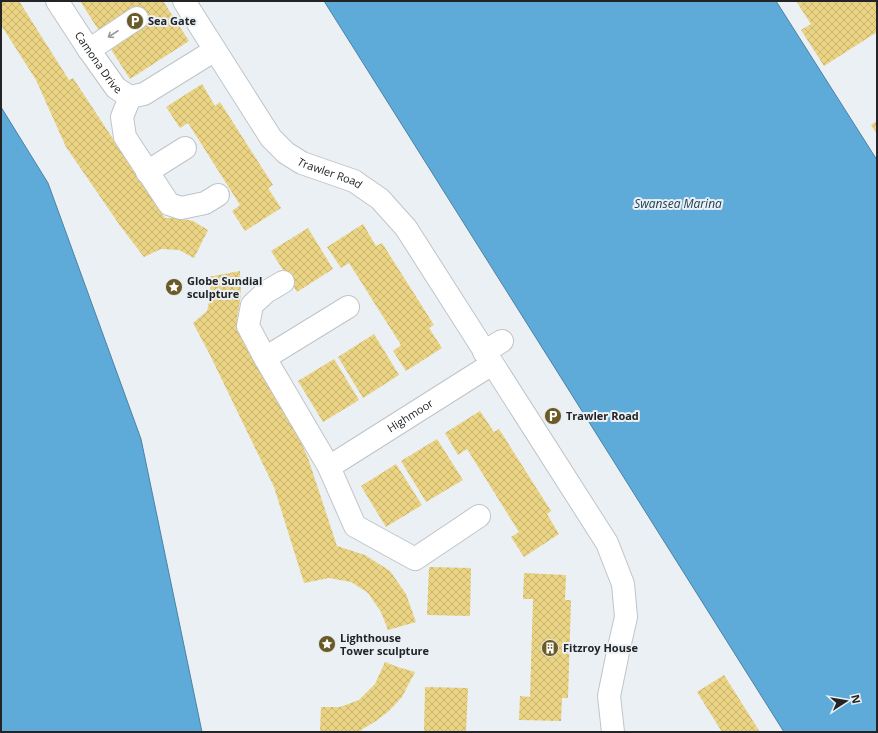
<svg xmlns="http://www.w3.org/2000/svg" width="878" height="733" viewBox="0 0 878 733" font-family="'Open Sans',sans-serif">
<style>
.water{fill:#5eaad9;stroke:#4c82a3}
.building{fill:url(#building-cross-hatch)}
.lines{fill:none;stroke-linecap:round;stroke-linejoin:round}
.minor-casing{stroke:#bfc4c8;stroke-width:24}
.minor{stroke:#fff;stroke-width:22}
.oneway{stroke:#9c9c9d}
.labels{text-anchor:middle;stroke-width:4;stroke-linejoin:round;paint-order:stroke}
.poi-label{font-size:11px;font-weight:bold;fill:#222426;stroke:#ebf0f4;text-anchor:start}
.street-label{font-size:11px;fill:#222426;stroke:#ebf0f4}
.water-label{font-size:12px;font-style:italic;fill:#193b4f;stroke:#ebf0f4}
</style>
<defs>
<pattern id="building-cross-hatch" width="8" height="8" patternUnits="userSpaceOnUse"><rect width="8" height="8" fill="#ebd384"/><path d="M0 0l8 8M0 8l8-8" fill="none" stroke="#c9b572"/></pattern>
</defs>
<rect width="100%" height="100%" fill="#ebf0f4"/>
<path class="water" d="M 324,1 L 776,1 L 877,160 L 877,732 L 784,732 Z
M 1,107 L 48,183 L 141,439 L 202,732 L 1,732 Z"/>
<path class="building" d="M 1,1 L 19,1 L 69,80 L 73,78 L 165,218 L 179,218 L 193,221 L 208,230 L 194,258 L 179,250 L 161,249 L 144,257 L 121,227 L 66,147 L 36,80 L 1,25 Z
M 80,1 L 163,1 L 189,41 L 130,79 Z
M 796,1 L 876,1 L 877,3 L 877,32 L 824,66 L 801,30 L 811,24 Z
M 202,84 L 215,106 L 220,102 L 273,185 L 268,188 L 281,208 L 245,231 L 232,211 L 240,205 L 188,123 L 180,128 L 166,107 Z
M 877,121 L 877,134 L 871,125 Z
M 363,224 L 376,246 L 382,243 L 434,325 L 429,328 L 442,348 L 406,371 L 393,351 L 401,345 L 349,263 L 341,268 L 327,247 Z
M 308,228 L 333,269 L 297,292 L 271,251 Z
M 240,271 L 241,295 L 237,318 L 283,402 L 308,458 L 337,546 L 365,555 L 390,571 L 406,594 L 416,622 L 388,630 L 381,612 L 368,593 L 351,582 L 329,578 L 304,583 L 274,487 L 209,353 L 193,323 L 207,311 L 211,294 L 208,277 Z
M 374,334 L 399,375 L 363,398 L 338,357 Z
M 334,359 L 359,400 L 323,422 L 298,381 Z
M 480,411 L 494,432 L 499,429 L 551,511 L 547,514 L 559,534 L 524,557 L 511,537 L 519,532 L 467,449 L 458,455 L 445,433 Z
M 437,439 L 463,480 L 426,502 L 401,461 Z
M 396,464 L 422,505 L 386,527 L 361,486 Z
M 429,567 L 471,568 L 470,616 L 427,615 Z
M 524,573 L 566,575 L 565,600 L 571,600 L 568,698 L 562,698 L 561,721 L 519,720 L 520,696 L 530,697 L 533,599 L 523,599 Z
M 385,662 L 398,667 L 415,672 L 402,697 L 389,711 L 376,721 L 361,730 L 361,732 L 320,732 L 321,707 L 340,707 L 359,700 L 375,684 Z
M 724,675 L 760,732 L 722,732 L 697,692 Z
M 425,687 L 468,688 L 466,732 L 424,732 Z"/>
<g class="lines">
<g class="minor-casing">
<g id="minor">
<path id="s1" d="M 57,1 L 89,50 L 116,88 L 130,97 L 144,94 L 215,50"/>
<path id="s2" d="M 184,1 L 271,138 L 286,153 L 302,163 L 354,181 L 380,199 L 406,228 L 607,543 L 623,584 L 626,617 L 618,652 L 609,696 L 613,732"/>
<path d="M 89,50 L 137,18"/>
<path d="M 130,97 L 122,117 L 125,137 L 169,204 L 181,208 L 205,203 L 218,195"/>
<path d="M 147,172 L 185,148"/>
<path d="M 283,282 L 266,292 L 252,305 L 248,326 L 265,358 L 329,467 L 355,526 L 415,559 L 479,516"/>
<path d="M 484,352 L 502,341"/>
<path d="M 265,358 L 348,307"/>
<path id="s3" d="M 329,467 L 492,364"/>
</g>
</g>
<use href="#minor" class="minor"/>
</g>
<defs><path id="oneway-shaft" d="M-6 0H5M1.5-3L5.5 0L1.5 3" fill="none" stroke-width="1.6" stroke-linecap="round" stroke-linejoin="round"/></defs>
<use class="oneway" href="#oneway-shaft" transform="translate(113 34) rotate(147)"/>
<defs>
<g id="parking-disc" transform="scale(0.9)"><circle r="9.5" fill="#695a28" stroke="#ebf0f4"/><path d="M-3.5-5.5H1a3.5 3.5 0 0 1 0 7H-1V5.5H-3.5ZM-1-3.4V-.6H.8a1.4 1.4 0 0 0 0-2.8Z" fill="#fff"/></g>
<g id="sight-disc" transform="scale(0.9)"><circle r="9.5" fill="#695a28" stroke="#ebf0f4"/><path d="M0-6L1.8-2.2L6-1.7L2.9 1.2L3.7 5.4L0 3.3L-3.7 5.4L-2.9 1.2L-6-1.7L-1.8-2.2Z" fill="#fff"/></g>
<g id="building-disc" transform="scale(0.9)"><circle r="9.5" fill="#695a28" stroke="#ebf0f4"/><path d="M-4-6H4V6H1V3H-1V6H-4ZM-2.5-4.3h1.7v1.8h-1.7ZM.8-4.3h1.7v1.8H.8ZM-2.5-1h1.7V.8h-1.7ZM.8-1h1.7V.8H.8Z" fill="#fff"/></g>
</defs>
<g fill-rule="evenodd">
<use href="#parking-disc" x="135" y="21"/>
<use href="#sight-disc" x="174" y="287"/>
<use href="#parking-disc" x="553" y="416"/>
<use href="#sight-disc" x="327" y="644"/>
<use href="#building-disc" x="550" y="648"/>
</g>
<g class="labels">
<g class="poi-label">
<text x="148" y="25">Sea Gate</text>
<text x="187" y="285">Globe Sundial<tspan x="187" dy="13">sculpture</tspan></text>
<text x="566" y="420">Trawler Road</text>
<text x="340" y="642">Lighthouse<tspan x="340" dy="13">Tower sculpture</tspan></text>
<text x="563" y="652">Fitzroy House</text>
</g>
<g class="street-label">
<text dy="4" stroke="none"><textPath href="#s1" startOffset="74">Camona Drive</textPath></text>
<text dy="4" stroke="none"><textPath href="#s2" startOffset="232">Trawler Road</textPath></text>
<text dy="4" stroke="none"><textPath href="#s3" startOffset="96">Highmoor</textPath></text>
</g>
<g class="water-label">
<text x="678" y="208">Swansea Marina</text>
</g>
</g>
<rect width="878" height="733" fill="none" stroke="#222426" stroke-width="4"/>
<g transform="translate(846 701) rotate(78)" stroke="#ebf0f4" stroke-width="3" paint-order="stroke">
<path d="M0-3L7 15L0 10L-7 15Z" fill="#222426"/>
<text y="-6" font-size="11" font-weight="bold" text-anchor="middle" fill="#222426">N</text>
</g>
</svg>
